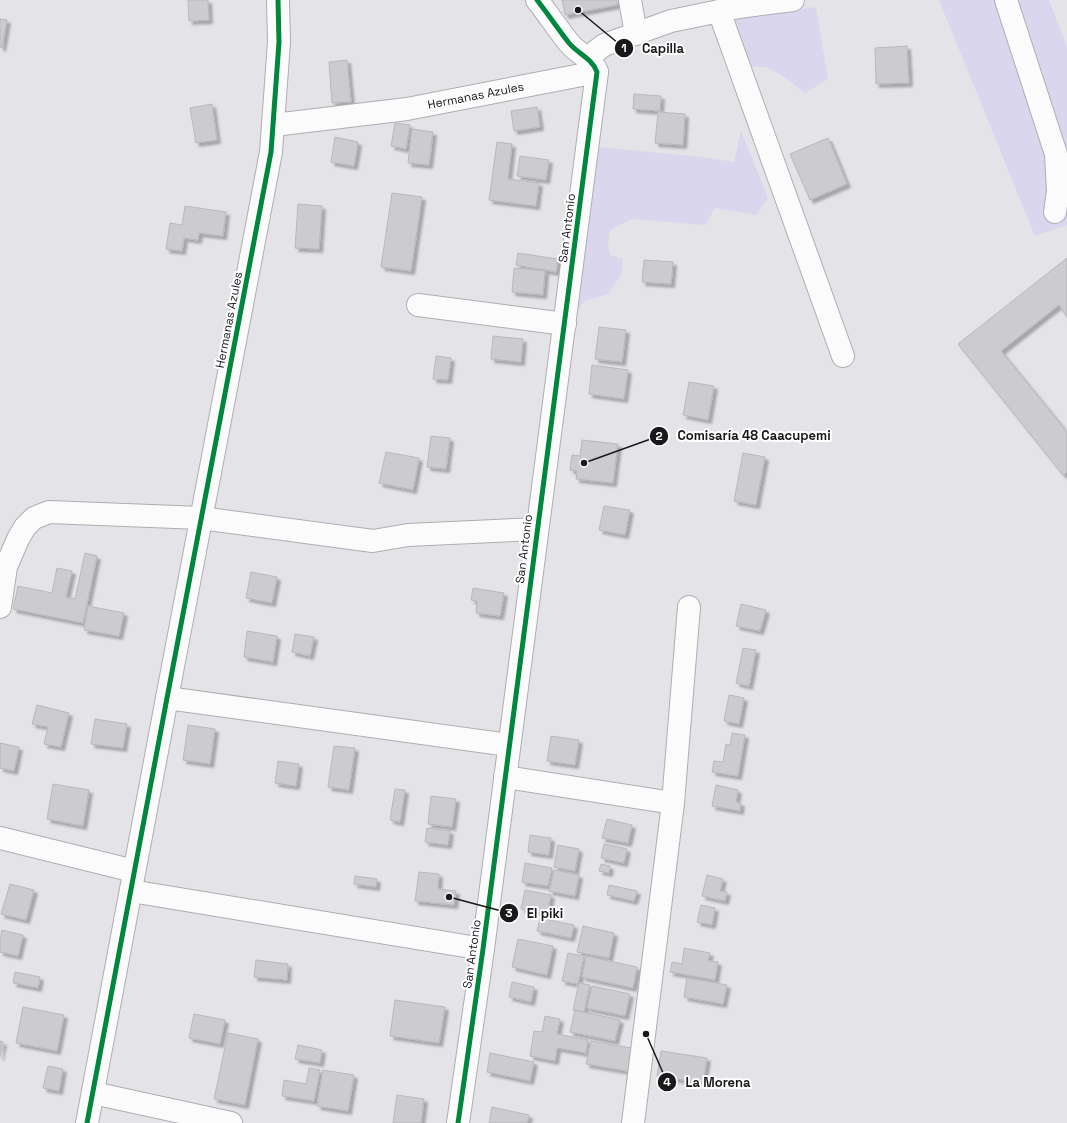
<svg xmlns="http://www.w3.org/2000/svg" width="1067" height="1123" viewBox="0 0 1067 1123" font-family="'Space Grotesk',sans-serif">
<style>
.green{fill:#d9d6ee}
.building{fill:#cccbd0;stroke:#b9b8bc;filter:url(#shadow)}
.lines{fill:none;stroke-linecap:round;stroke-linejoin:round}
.minor-casing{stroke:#aeaeb2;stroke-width:24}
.minor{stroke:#fbfbfc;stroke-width:22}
.cycleway-casing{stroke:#fff;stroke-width:8}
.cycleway{stroke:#00873e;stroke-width:5}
.labels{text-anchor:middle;stroke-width:4;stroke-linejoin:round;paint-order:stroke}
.street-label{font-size:12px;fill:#19191c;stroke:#fff}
.leader{fill:none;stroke:#19191c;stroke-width:1.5}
.callout-dot{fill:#19191c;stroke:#fff;stroke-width:1.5}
.mark-label{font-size:12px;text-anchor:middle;font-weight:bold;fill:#fff}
.callout-label{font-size:13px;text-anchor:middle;font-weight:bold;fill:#19191c;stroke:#fff;stroke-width:4;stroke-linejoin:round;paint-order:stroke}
</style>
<defs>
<filter id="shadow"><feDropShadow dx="3.5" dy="3.5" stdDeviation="1" flood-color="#0004"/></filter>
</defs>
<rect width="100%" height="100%" fill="#e3e3e8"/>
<path class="green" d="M 939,0 L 1049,0 L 1067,47 L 1067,225 L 1035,236 Z
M 816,7 L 828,79 L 805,93 L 781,75 L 766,67 L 752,67 L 738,62 L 723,21 Z
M 741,131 L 768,198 L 756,215 L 715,208 L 705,225 L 632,219 L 610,230 L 608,242 L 610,255 L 623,259 L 621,275 L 608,294 L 584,301 L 579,309 L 574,313 L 597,147 L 702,157 L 734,162 Z"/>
<path class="building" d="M 188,0 L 208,0 L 209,20 L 189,21 Z
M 562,0 L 617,0 L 617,5 L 565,15 Z
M 0,19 L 7,20 L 2,48 L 0,47 Z
M 907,46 L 909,83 L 876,84 L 875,48 Z
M 347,60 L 351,102 L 332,103 L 329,62 Z
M 634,94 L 661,96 L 660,111 L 633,109 Z
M 212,104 L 217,140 L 196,143 L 190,108 Z
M 537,107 L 540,127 L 514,131 L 511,111 Z
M 658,112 L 685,114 L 683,145 L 655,143 Z
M 395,123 L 410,125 L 406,149 L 391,146 Z
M 412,129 L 433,132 L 429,165 L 408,163 Z
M 335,137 L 358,142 L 354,166 L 331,162 Z
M 828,138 L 847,184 L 810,200 L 790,154 Z
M 497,142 L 512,144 L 508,179 L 539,183 L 536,206 L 489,200 Z
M 520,156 L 549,160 L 546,180 L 517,176 Z
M 392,193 L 422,197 L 411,271 L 381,267 Z
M 298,204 L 322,206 L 319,249 L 295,248 Z
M 185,206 L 226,212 L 223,236 L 199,233 L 198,240 L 184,238 L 182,251 L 166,249 L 170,223 L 182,225 Z
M 518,253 L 558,259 L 556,272 L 516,265 Z
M 1067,258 L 1067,317 L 1059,305 L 1001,351 L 1067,432 L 1067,472 L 1063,475 L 958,344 Z
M 644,260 L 673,262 L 671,284 L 642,282 Z
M 514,268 L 545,271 L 543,295 L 512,292 Z
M 599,327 L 626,330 L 622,362 L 595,359 Z
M 493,336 L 523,339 L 521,362 L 491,359 Z
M 436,356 L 451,358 L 448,380 L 433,379 Z
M 592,365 L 628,370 L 624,399 L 589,394 Z
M 689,382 L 714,386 L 708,420 L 683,415 Z
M 431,436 L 450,438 L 446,469 L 427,467 Z
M 582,440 L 618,444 L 613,483 L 576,479 L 577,471 L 570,470 L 572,455 L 580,456 Z
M 386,452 L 419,458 L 413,490 L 379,483 Z
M 743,453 L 765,457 L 756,505 L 734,501 Z
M 604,506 L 630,510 L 625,535 L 599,530 Z
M 85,553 L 97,556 L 83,623 L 13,609 L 18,586 L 52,593 L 57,568 L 72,571 L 66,597 L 75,599 Z
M 251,572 L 277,577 L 272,603 L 246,598 Z
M 473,588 L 504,593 L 500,616 L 476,613 L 477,601 L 471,600 Z
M 741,604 L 766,610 L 760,631 L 736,626 Z
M 88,606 L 124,613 L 119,636 L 84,630 Z
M 247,631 L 277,636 L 273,662 L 244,657 Z
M 295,634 L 314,637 L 310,656 L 292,652 Z
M 743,648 L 756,650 L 749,686 L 736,683 Z
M 729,695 L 744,698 L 739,724 L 724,721 Z
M 37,705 L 69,713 L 61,747 L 44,744 L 48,727 L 32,724 Z
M 95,719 L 127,724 L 123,748 L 91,744 Z
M 188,725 L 215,729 L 210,764 L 183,760 Z
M 732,733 L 745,735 L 738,776 L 712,772 L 714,761 L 723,762 L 726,744 L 730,745 Z
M 551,736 L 579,740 L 575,765 L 547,761 Z
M 0,743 L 19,747 L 14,771 L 0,768 Z
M 334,746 L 355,748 L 349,790 L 328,787 Z
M 278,761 L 299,764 L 296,786 L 275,783 Z
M 53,784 L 89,790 L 83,826 L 47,819 Z
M 716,785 L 738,790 L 736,802 L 741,803 L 740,811 L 712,806 Z
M 395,789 L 405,790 L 400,822 L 390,820 Z
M 431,796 L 456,799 L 452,827 L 428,824 Z
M 607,819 L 632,825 L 628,843 L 602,838 Z
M 427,828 L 450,831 L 448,845 L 425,842 Z
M 530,835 L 551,838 L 549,855 L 528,852 Z
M 604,844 L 627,849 L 624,863 L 601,858 Z
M 558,845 L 579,849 L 575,871 L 554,867 Z
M 525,863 L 552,868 L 548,886 L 522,882 Z
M 601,864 L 610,866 L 609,873 L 599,871 Z
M 554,870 L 579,875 L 575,896 L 549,891 Z
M 419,872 L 439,874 L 438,889 L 456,891 L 454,905 L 415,901 Z
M 707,875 L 723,879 L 720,891 L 727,892 L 725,901 L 702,896 Z
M 355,876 L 377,879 L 376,887 L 354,884 Z
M 10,884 L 34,890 L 26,920 L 1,914 Z
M 609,885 L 637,891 L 634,901 L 607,895 Z
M 525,890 L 551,895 L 547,914 L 521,909 Z
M 701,905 L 715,908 L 712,925 L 697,922 Z
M 540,918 L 574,925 L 571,938 L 537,931 Z
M 583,926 L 614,933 L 609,958 L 577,952 Z
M 2,930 L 23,935 L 18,956 L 0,952 L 0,939 Z
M 518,939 L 553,946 L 547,975 L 512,967 Z
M 684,948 L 710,953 L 708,961 L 718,962 L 715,980 L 670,972 L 672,962 L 682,964 Z
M 568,953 L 584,956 L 578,984 L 562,981 Z
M 586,956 L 637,967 L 633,988 L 582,977 Z
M 256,960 L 288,964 L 287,980 L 254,977 Z
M 15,972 L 40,977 L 38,988 L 13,983 Z
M 687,978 L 727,985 L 723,1004 L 684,997 Z
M 512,982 L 534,987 L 531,1002 L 509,997 Z
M 579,983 L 590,985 L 584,1012 L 573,1010 Z
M 592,986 L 630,994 L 625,1016 L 587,1008 Z
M 395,1000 L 445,1007 L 439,1043 L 390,1036 Z
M 23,1007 L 64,1015 L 57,1051 L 16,1043 Z
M 575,1010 L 620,1020 L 615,1041 L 570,1032 Z
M 194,1014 L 225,1020 L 220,1044 L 189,1038 Z
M 545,1016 L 560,1019 L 557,1034 L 588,1040 L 586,1053 L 557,1048 L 555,1061 L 530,1056 L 534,1031 L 542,1032 Z
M 228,1033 L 258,1039 L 245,1105 L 214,1099 Z
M 0,1041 L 3,1042 L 0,1057 Z
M 591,1041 L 637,1049 L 633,1072 L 586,1064 Z
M 298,1045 L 322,1050 L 320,1063 L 295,1059 Z
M 661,1051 L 707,1058 L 703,1083 L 657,1076 Z
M 490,1053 L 534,1062 L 530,1081 L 487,1072 Z
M 48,1066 L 63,1069 L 59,1091 L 43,1088 Z
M 309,1068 L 320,1070 L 314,1101 L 282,1096 L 284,1080 L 306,1084 Z
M 323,1070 L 354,1075 L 348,1111 L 317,1106 Z
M 397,1095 L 424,1099 L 421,1123 L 393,1123 Z
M 492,1107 L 529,1115 L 527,1123 L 489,1123 Z"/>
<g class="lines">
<g class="minor-casing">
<g id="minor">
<path d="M 630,0 L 636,34"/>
<path d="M 1006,0 L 1056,154 L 1058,191 L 1055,212"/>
<path d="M 719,11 L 843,356"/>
<path d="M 587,58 L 604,45 L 671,21 L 739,7 L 793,0"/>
<path id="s1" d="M 274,125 L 407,109 L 597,72"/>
<path d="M 418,305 L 565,324"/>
<path d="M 0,607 L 6,567 L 18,539 L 25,527 L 34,518 L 49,512 L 201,518 L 373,541 L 408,535 L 537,529"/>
<path d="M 167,698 L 509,745"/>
<path d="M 505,777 L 673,803"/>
<path d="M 0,838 L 134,871"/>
<path d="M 131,891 L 483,949"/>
<path d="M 93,1093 L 231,1123"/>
<path d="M 87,1123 L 167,698 L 271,152 L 279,42 L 278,0"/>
<path d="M 458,1123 L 483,949 L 597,72 C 592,58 578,54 569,43 C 558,29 548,14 537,0"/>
<path d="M 633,1123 L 673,803 L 689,607"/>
</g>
</g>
<use href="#minor" class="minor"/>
<g class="cycleway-casing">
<path id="cycleway" d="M 87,1123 L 167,698 L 271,152 L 279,42 L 278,0
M 458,1123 L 483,949 L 597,72 C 592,58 578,54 569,43 C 558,29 548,14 537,0"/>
</g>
<use href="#cycleway" class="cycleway"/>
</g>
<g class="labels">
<g class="street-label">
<text dy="4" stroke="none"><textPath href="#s1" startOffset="204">Hermanas Azules</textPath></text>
<text transform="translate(567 228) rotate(-83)" y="4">San Antonio</text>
<text transform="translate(229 320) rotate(-79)" y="4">Hermanas Azules</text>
<text transform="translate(524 549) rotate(-83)" y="4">San Antonio</text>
<text transform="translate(472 954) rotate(-82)" y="4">San Antonio</text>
</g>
</g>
<path class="leader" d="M578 10L624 48M584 463L659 436M449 897L509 913M646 1034L667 1082"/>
<g class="callout-dot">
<circle cx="578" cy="10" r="4"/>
<circle cx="584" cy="463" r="4"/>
<circle cx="449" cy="897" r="4"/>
<circle cx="646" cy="1034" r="4"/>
<circle cx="624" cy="48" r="10"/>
<circle cx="659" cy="436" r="10"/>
<circle cx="509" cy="913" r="10"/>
<circle cx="667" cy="1082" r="10"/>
</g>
<g class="mark-label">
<text x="624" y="52">1</text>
<text x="659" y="440">2</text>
<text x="509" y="917">3</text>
<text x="667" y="1086">4</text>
</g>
<g class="callout-label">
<text x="663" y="53">Capilla</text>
<text x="754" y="440">Comisaría 48 Caacupemi</text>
<text x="545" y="918">El piki</text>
<text x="718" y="1087">La Morena</text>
</g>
</svg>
